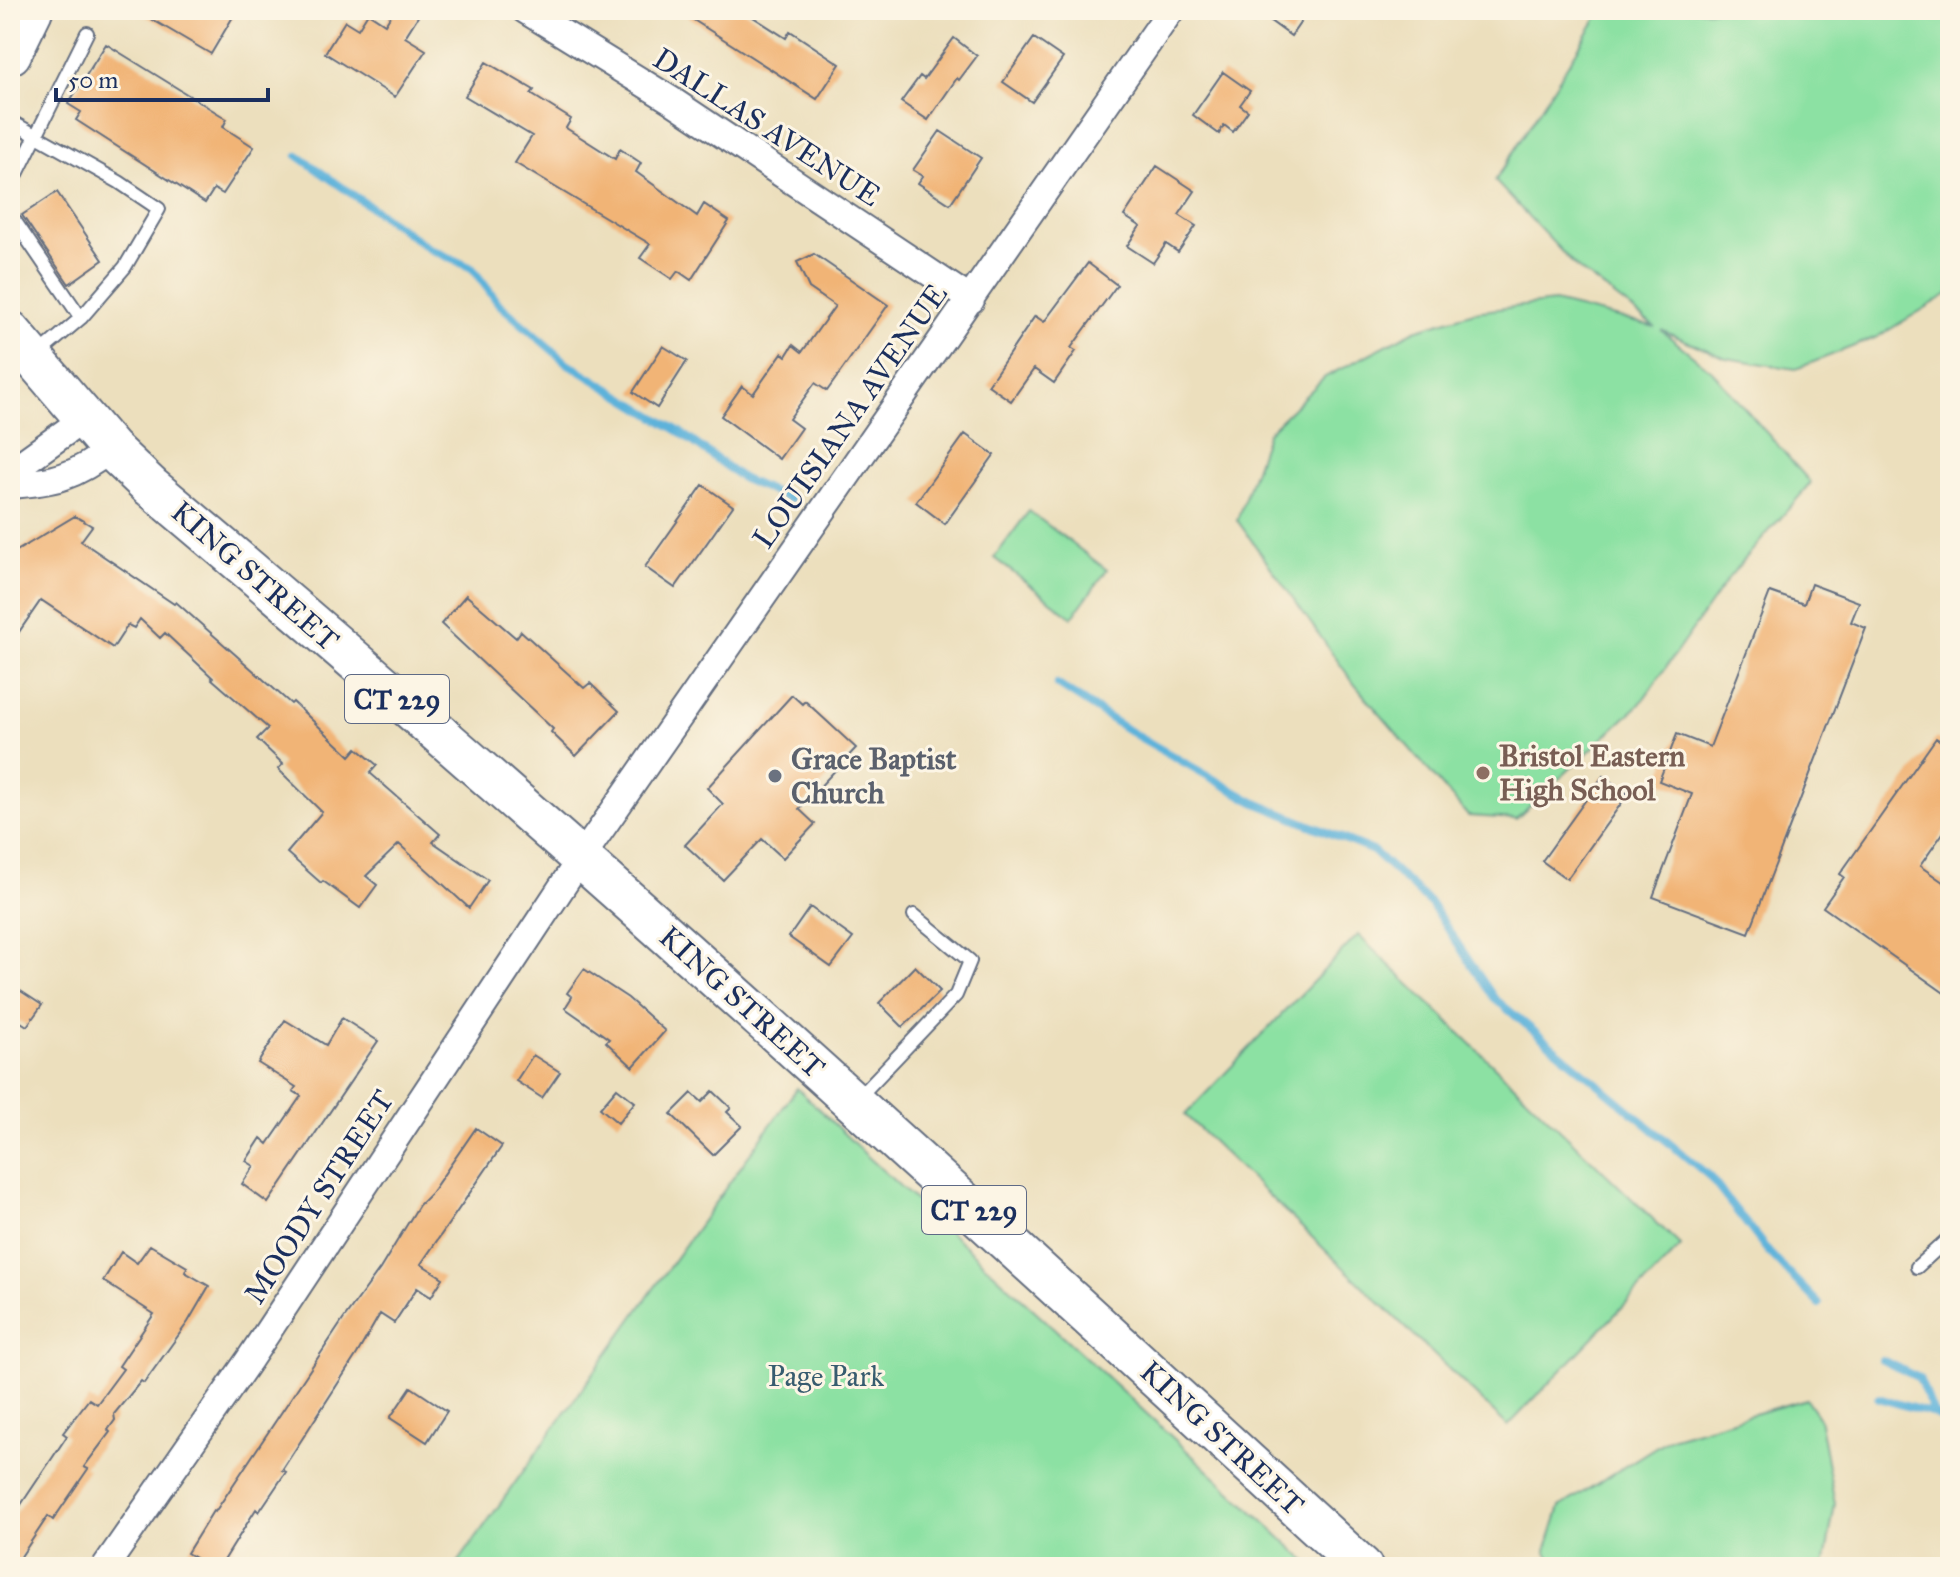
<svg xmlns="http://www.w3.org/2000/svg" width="1960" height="1577" viewBox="0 0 1960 1577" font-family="'IM FELL Great Primer',serif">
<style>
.green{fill:#8ce1a3;stroke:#548880;stroke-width:2}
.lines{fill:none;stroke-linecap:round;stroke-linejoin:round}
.stream{stroke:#5db2da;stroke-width:8}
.building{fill:#f1b476}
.service-casing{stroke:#646d7f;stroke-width:16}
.minor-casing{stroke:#646d7f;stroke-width:30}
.primary-casing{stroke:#646d7f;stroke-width:44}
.trunk-casing{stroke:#646d7f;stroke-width:46}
.service{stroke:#fff;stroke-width:12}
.minor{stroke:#fff;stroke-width:26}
.primary{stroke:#fff;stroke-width:40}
.trunk{stroke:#fff;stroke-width:42}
.education-dot{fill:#8d6e63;stroke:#fcf5e5;stroke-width:3}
.worship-dot{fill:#6b7280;stroke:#fcf5e5;stroke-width:3}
.labels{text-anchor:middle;stroke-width:6;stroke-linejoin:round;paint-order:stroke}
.shield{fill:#fcf5e5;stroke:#5e6a86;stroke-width:2}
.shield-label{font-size:28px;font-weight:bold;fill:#1b2f5e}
.street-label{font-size:30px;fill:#1b2f5e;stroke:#fcf5e5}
.education-label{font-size:30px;font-weight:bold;fill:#785e54;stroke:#fcf5e5;text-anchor:start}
.worship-label{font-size:30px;font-weight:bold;fill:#5b616d;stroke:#fcf5e5;text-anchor:start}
.park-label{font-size:30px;fill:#375c6f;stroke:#fcf5e5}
</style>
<rect width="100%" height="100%" fill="#fcf5e5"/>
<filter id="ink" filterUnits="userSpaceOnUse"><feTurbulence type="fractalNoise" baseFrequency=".0125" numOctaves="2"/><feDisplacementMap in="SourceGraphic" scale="16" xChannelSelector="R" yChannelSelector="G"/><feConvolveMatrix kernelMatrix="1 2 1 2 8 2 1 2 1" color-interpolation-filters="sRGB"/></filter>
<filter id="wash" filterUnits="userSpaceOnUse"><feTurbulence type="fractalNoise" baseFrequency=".006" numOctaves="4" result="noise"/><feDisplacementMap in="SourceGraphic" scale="32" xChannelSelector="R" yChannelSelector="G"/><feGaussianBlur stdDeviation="1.8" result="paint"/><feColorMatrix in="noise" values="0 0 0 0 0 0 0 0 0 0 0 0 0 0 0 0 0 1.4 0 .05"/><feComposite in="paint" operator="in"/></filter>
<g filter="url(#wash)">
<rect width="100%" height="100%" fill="#ecdfbd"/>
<path class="green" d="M 1602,10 L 1950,10 L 1950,293 L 1877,337 L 1796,369 L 1726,358 L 1661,330 L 1712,371 L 1811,483 L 1730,576 L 1640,704 L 1516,819 L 1468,816 L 1355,685 L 1237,520 L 1268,432 L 1325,377 L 1415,330 L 1474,312 L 1554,302 L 1655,327 L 1577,268 L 1495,181 Z
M 1029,511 L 1107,570 L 1072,617 L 994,558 Z
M 1358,935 L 1681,1246 L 1508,1426 L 1185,1115 Z
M 797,1088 L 865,1154 L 1313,1567 L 455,1567 Z
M 1806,1399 L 1819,1418 L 1835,1504 L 1824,1567 L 1556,1567 L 1546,1551 L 1560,1507 L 1670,1438 Z"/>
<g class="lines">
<path class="stream" d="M 298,156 L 430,249 L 472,268 L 499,304 L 567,363 L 680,432 L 743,479 L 790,499
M 1057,684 L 1134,734 L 1254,802 L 1373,851 L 1431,904 L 1494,998 L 1709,1176 L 1771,1255 L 1819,1304
M 1882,1360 L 1919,1378 L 1934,1414 L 1950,1424
M 1878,1398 L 1934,1414"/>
</g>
<g id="blocks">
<path class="building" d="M 136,10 L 237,10 L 211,54 Z
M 394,10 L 422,10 L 405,37 L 426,50 L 395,97 L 325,53 L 345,21 L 358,29 L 368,13 L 385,24 Z
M 678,10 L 742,10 L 786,38 L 790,31 L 840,64 L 817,99 Z
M 1255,10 L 1309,10 L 1291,36 Z
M 954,38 L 977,56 L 959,80 L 957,78 L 928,120 L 901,102 L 920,76 L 924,79 Z
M 1034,38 L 1063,58 L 1032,102 L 1003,82 Z
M 106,44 L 227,119 L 223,127 L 254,147 L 223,194 L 214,189 L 205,203 L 76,120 L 81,112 L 68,104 Z
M 486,62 L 534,90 L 531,94 L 571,119 L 566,128 L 615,159 L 620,149 L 641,163 L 636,172 L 697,216 L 704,204 L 729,221 L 691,280 L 678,271 L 672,279 L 640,258 L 650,244 L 515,163 L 532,136 L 465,96 Z
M 1223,72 L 1250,91 L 1240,105 L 1248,111 L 1233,132 L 1224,125 L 1219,134 L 1193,115 Z
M 940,131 L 981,158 L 950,204 L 918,183 L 923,176 L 913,170 Z
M 1157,166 L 1195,191 L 1179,215 L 1196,226 L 1178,252 L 1166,244 L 1153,263 L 1127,246 L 1140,226 L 1124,216 Z
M 57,192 L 103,260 L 69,284 L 22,215 Z
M 814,254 L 888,305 L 827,391 L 815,383 L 789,419 L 801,428 L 779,459 L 721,416 L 742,386 L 753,394 L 782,353 L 786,356 L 793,345 L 802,352 L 835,306 L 809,288 L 797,262 Z
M 1088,263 L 1117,285 L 1071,348 L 1076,351 L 1054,383 L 1034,369 L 1011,401 L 988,385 L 1035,316 L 1044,322 Z
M 663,346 L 687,361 L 657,408 L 633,392 Z
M 965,434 L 994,455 L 945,524 L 916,502 Z
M 703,485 L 733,506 L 675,588 L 645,567 Z
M 75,516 L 92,526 L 81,541 L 174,604 L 176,602 L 291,704 L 293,702 L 350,756 L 357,748 L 377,765 L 370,773 L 440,834 L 433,842 L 488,880 L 469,908 L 399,844 L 366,876 L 377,885 L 360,908 L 323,881 L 321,883 L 287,853 L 322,812 L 278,769 L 283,764 L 257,739 L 268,728 L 212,679 L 213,678 L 165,633 L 160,638 L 140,619 L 134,628 L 128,625 L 113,648 L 41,600 L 10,645 L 10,555 Z
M 1811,584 L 1859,602 L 1851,622 L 1866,628 L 1749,933 L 1653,897 L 1692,794 L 1659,781 L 1677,734 L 1710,747 L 1770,592 L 1804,604 Z
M 466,595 L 516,638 L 521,631 L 584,688 L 590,683 L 619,711 L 576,756 L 551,732 L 553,729 L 441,624 Z
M 792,695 L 802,704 L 805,701 L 856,748 L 799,809 L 815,824 L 783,858 L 762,839 L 723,880 L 685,845 L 723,804 L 707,788 Z
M 1936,738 L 1950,747 L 1950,823 L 1920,866 L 1950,887 L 1950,997 L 1823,907 L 1844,877 L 1840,874 Z
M 1603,776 L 1628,794 L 1567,879 L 1542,861 Z
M 810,907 L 853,938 L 831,967 L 789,937 Z
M 915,966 L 940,991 L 903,1027 L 879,1003 Z
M 584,969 L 628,998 L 665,1031 L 633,1067 L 606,1042 L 609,1039 L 565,1008 L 572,997 L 567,993 Z
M 10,984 L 42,1005 L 27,1026 L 10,1015 Z
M 342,1018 L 378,1041 L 268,1203 L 242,1184 L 254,1166 L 246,1161 L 261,1138 L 268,1144 L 301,1096 L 293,1091 L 296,1087 L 258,1063 L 285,1020 L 326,1045 Z
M 533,1055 L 560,1072 L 542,1098 L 516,1081 Z
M 617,1088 L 635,1102 L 618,1123 L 600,1108 Z
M 713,1091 L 731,1108 L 727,1112 L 742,1126 L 713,1155 L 671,1114 L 692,1093 L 702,1102 Z
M 476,1128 L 502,1146 L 421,1264 L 443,1278 L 431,1297 L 417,1288 L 394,1323 L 380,1314 L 357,1354 L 282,1470 L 286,1472 L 259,1512 L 256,1509 L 220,1567 L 210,1567 L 187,1553 L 213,1511 L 215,1512 L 343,1320 L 380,1269 L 419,1205 L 431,1193 Z
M 150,1245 L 187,1267 L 185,1272 L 209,1286 L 188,1322 L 144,1383 L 141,1381 L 114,1414 L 115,1420 L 108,1430 L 110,1432 L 84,1467 L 88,1469 L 53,1520 L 48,1516 L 14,1567 L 10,1567 L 10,1521 L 67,1436 L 63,1433 L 89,1399 L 97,1404 L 123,1369 L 119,1366 L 154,1314 L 103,1281 L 121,1252 L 137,1263 Z
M 411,1387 L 447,1411 L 427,1442 L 390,1418 Z"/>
</g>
</g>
<g filter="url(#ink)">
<use href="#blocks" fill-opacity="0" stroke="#646d7f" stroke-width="2"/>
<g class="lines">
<g class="service-casing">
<path id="service" d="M 10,121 L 119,182 L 159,209 L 125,267 L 81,318 L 36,356
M 10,197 L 14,180 L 87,33
M 10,214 L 81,318
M 856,1100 L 956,995 L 970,961 L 914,915
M 1917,1267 L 1950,1237"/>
</g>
<g class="minor-casing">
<path id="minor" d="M 525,10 L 671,100 L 971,300
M 10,472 L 85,418
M 10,485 C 54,482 75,477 111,449
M 105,1567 L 249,1360 L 581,858 L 1171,10"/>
</g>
<g class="primary-casing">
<path id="primary" d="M 10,331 L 111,449 L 151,487 C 565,835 964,1201 1362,1567"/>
</g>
<g class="trunk-casing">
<path id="trunk" d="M 10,53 L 31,10"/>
</g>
<use href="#service" class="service"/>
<use href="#minor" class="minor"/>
<use href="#primary" class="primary"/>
<use href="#trunk" class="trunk"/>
</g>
</g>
<circle class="education-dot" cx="1483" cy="773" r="8"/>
<circle class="worship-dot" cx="775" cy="776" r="8"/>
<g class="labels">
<g class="shield">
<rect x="345" y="675" width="104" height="48" rx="6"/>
<rect x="922" y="1186" width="104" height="48" rx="6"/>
</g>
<g class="shield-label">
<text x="397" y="709">CT 229</text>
<text x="974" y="1220">CT 229</text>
</g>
<g class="street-label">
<text transform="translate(767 127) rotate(33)" y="10">DALLAS AVENUE</text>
<text transform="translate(850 416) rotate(-55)" y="10">LOUISIANA AVENUE</text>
<text transform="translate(255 576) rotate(41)" y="10">KING STREET</text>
<text transform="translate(742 1002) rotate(42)" y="10">KING STREET</text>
<text transform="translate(319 1197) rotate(-57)" y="10">MOODY STREET</text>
<text transform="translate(1222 1438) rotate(43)" y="10">KING STREET</text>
</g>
<g class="education-label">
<text x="1499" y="766">Bristol Eastern<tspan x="1499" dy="34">High School</tspan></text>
</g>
<g class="worship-label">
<text x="791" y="769">Grace Baptist<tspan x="791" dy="34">Church</tspan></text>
</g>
<g class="park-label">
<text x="826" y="1386">Page Park</text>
</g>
</g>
<rect width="1960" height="1577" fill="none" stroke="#fcf5e5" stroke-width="40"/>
<path d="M56 88v12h212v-12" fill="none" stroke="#1b2f5e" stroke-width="4"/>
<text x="68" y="88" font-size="24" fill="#1b2f5e" stroke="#fcf5e5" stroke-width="6" paint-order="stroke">50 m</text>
</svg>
